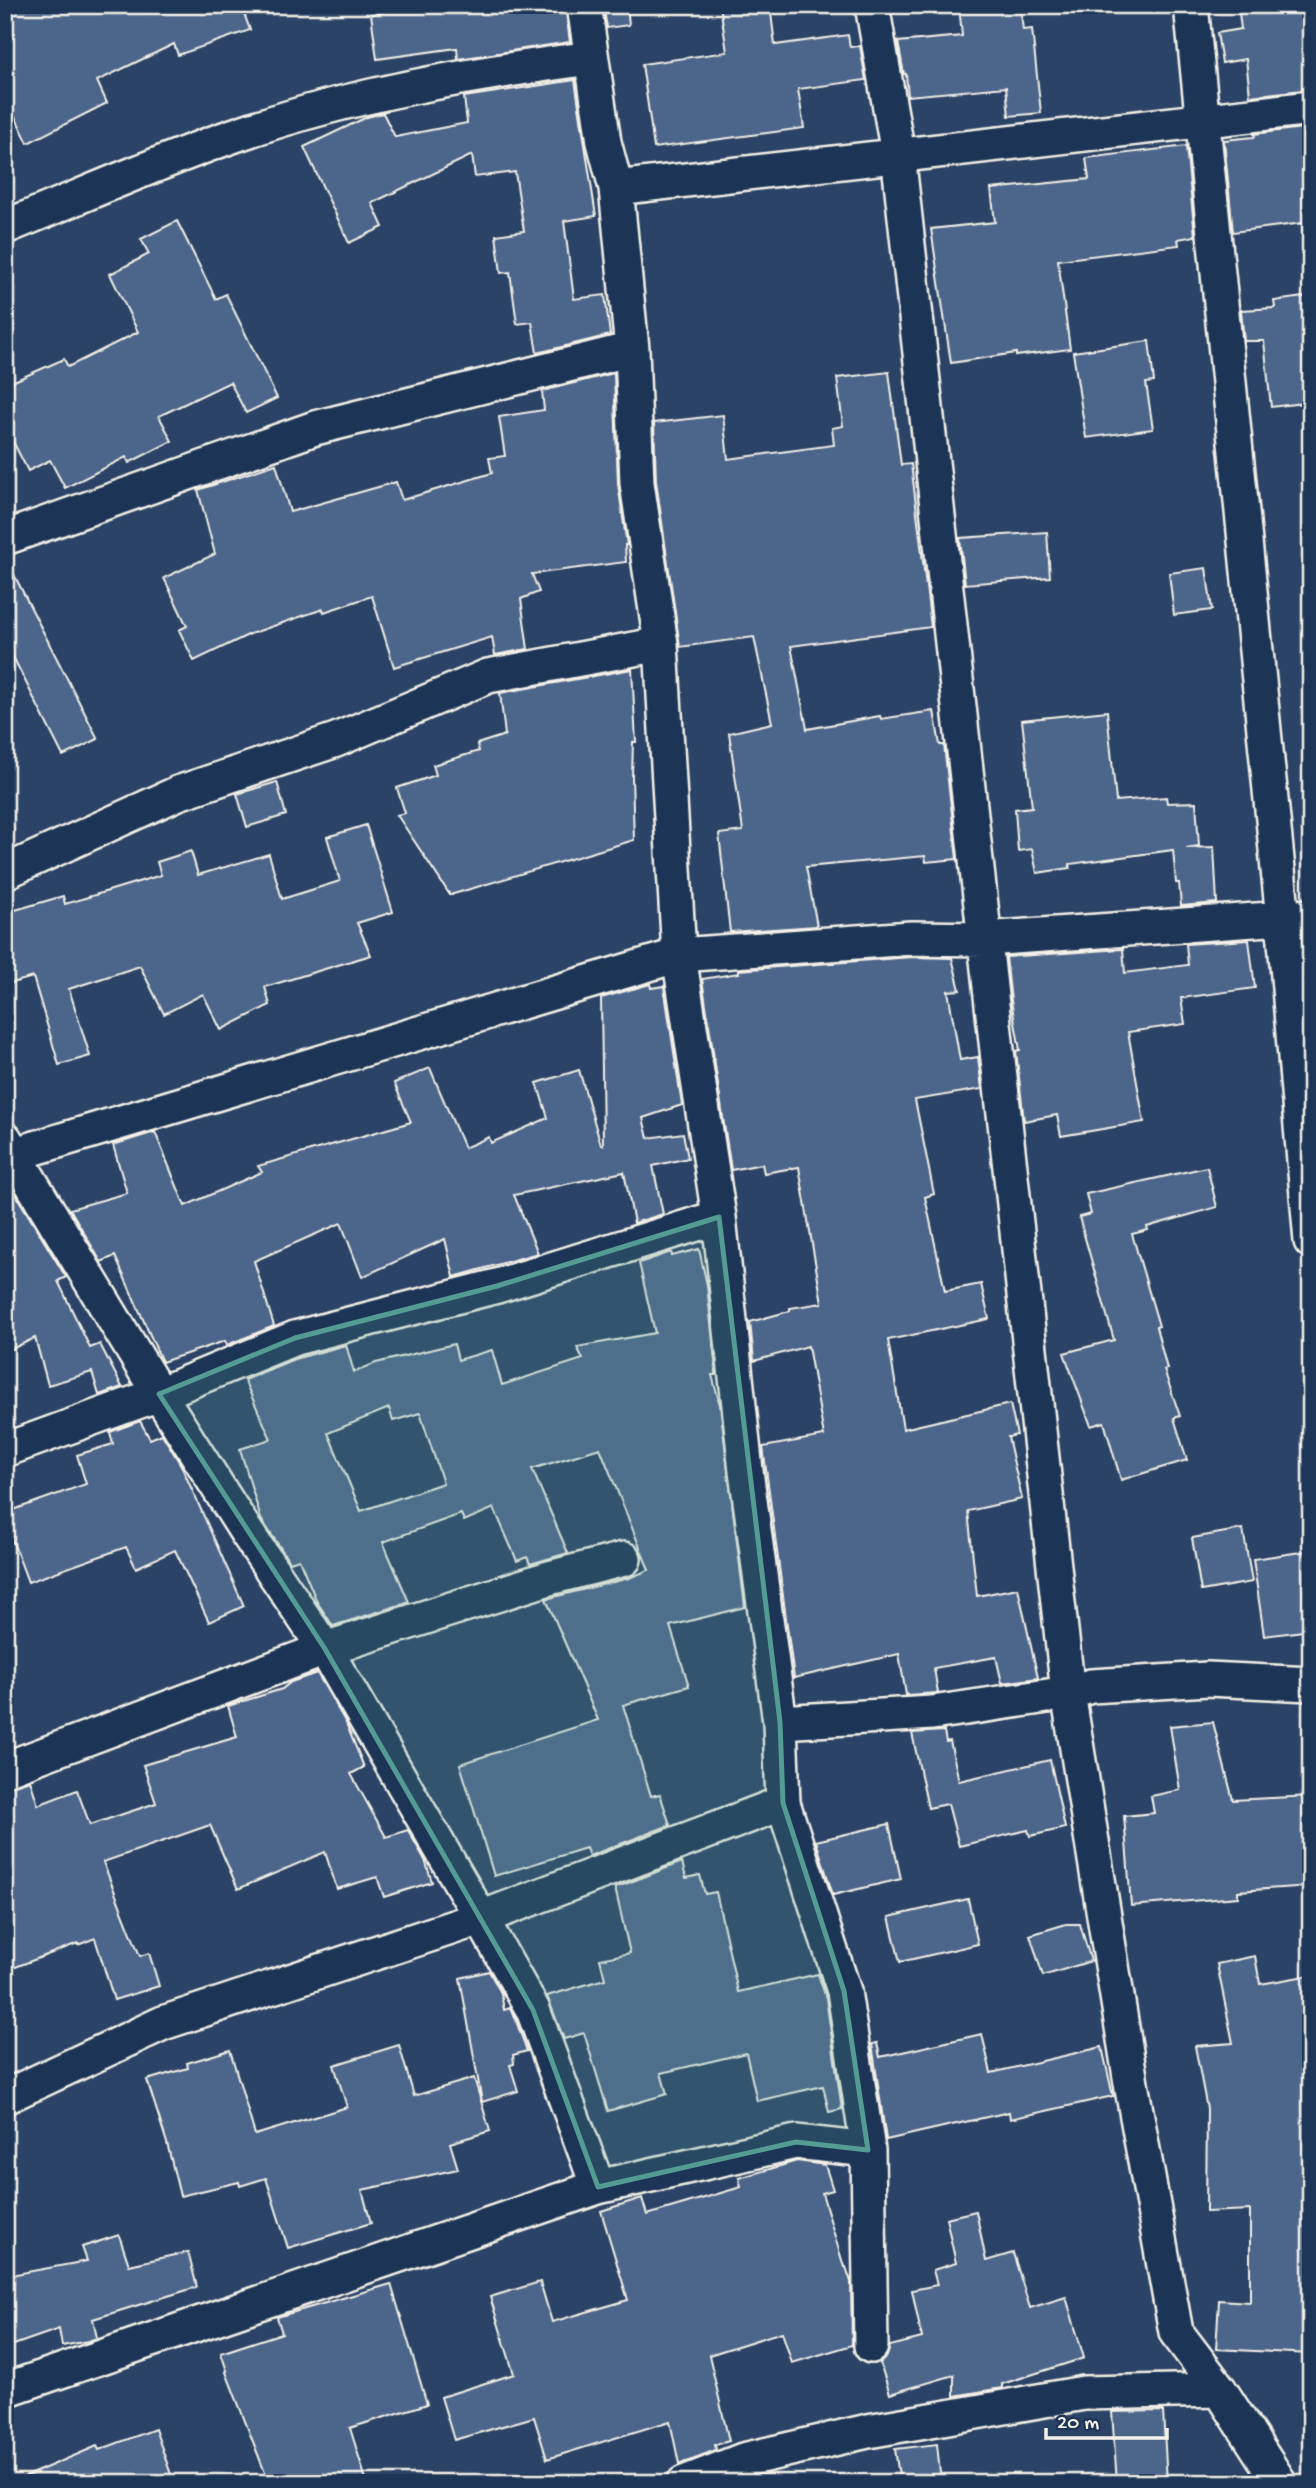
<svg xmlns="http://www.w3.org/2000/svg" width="1316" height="2488" viewBox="0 0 1316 2488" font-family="'Gochi Hand',sans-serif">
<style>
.building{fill:#4c658b;stroke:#f4f1e8;stroke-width:2;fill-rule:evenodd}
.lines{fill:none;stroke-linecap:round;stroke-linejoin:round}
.minor-casing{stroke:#f4f1e8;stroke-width:38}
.minor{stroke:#1d3557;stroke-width:33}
.marked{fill:#549b93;fill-opacity:0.2;stroke:#549b93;stroke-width:5;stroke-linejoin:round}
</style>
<rect width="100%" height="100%" fill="#2b4367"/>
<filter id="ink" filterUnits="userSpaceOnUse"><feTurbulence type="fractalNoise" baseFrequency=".0143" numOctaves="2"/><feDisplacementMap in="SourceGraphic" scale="14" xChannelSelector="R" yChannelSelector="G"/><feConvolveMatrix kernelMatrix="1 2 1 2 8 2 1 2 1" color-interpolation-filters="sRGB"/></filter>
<g filter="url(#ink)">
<path class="building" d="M 5,5 L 241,5 L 250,30 L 178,55 L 174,44 L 97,81 L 107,103 L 28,143 L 5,96 Z
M 436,5 L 565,5 L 570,42 L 458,59 L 457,48 L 377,59 L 371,14 Z
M 603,5 L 627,5 L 629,25 L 607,28 Z
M 720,5 L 770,5 L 775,45 L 848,35 L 850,47 L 860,46 L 866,80 L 798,89 L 804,128 L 654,148 L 642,64 L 727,52 Z
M 959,5 L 1020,5 L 1023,30 L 1032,29 L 1041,113 L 1009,116 L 1006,87 L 908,96 L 906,74 L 904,74 L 898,42 L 962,36 Z
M 1238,5 L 1311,5 L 1311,89 L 1250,96 L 1246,59 L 1222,63 L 1217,33 L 1241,29 Z
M 575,80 L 596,216 L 564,221 L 574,299 L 605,295 L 610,335 L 537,353 L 532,322 L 517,324 L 510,272 L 501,273 L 496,235 L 524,231 L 515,172 L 475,177 L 472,155 L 372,203 L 383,227 L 349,243 L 304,147 L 367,117 L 383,113 L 395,137 L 467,123 L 464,97 Z
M 1311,127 L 1311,222 L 1233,232 L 1224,140 L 1255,137 L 1254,134 Z
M 1186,146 L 1195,236 L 1178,239 L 1179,245 L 1058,260 L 1070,349 L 1016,356 L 1016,353 L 951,363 L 931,229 L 995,222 L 991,189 L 1089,179 L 1086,158 Z
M 177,221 L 216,299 L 226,294 L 277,398 L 246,413 L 230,382 L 159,416 L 172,441 L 129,463 L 126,457 L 65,488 L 50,460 L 28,471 L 5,426 L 5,385 L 64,359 L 68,367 L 138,332 L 110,274 L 149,254 L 141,239 Z
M 1311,296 L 1311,402 L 1271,407 L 1264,341 L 1244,341 L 1241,310 L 1275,308 L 1274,301 Z
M 1149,341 L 1154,382 L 1146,383 L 1153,429 L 1086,438 L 1073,352 Z
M 889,372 L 901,465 L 911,464 L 931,627 L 791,646 L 807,729 L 880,716 L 881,719 L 934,711 L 940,745 L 944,745 L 957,859 L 926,862 L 925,856 L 806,867 L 817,926 L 730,932 L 719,834 L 743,831 L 729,733 L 772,723 L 754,637 L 680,647 L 656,481 L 654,423 L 723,415 L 728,459 L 834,445 L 832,428 L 843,426 L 837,378 Z
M 614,373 L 618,484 L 627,545 L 625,545 L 626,562 L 532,574 L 539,592 L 521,599 L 528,649 L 495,655 L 492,637 L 394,667 L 372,596 L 324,612 L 323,609 L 250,634 L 194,661 L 179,630 L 187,626 L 164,578 L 215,554 L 198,490 L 276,464 L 290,512 L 396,482 L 402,500 L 492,473 L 489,458 L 505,456 L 499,417 L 544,410 L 542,391 Z
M 1047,532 L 1050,577 L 965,584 L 960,538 Z
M 5,557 L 98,739 L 63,756 L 5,641 Z
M 1206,568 L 1212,610 L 1174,615 L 1169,573 Z
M 632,669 L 636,742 L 633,742 L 632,777 L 634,840 L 450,895 L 397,815 L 405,813 L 397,788 L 436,775 L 433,765 L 479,751 L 477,744 L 505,735 L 500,693 Z
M 1107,711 L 1116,801 L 1166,797 L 1167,803 L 1196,802 L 1199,846 L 1186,848 L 1214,847 L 1217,903 L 1181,906 L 1179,883 L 1176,883 L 1173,850 L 1070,864 L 1070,868 L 1037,873 L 1032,849 L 1018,851 L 1015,809 L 1032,807 L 1022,720 Z
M 277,782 L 286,815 L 247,827 L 237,794 Z
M 366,825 L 393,912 L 357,923 L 371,955 L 265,987 L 270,1005 L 221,1030 L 203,994 L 164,1014 L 140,966 L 69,989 L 90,1056 L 59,1065 L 33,977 L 5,985 L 5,913 L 63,896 L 65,904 L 161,875 L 157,862 L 191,851 L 198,875 L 269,854 L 282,899 L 340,881 L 327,837 Z
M 1249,940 L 1255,988 L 1181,998 L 1185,1024 L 1128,1032 L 1144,1122 L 1061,1136 L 1057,1115 L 1024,1121 L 1016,1051 L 1020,1050 L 1011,1001 L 1006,957 L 1123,949 L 1125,973 L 1188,965 L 1186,944 Z
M 912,957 L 952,958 L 960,990 L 948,991 L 960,1060 L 978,1057 L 982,1089 L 915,1100 L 934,1194 L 925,1197 L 945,1291 L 981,1284 L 989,1319 L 888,1340 L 903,1429 L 1010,1404 L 1017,1435 L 1008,1437 L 1022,1499 L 968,1511 L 977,1596 L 1018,1588 L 1038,1678 L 1002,1683 L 996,1657 L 934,1668 L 938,1693 L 906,1695 L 899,1654 L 794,1678 L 763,1447 L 824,1436 L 808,1346 L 754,1361 L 750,1322 L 790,1311 L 790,1308 L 822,1303 L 799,1167 L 764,1173 L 762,1164 L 731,1170 L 702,979 L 739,973 L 738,970 Z
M 650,984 L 651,988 L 664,986 L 682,1105 L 643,1118 L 648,1138 L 683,1133 L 688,1158 L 653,1166 L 663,1214 L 634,1223 L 624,1172 L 514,1195 L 538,1253 L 454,1277 L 445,1239 L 362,1277 L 341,1223 L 254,1261 L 274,1326 L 227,1345 L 225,1341 L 162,1362 L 115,1256 L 101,1262 L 70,1209 L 127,1193 L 113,1145 L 155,1132 L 185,1206 L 262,1172 L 258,1166 L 411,1122 L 394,1083 L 430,1068 L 464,1148 L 489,1137 L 491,1143 L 548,1118 L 537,1083 L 579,1070 L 601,1145 L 603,1145 L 601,998 Z
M 1207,1167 L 1217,1207 L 1147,1227 L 1148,1230 L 1132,1234 L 1159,1326 L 1156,1327 L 1167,1369 L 1164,1370 L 1180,1416 L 1174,1418 L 1187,1460 L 1121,1480 L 1104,1422 L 1091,1426 L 1064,1353 L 1114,1340 L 1079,1217 L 1091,1214 L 1086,1194 Z
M 5,1177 L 66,1277 L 58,1281 L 90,1348 L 100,1344 L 122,1387 L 99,1395 L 92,1372 L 48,1385 L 35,1338 L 5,1352 Z
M 699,1249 L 707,1285 L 716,1371 L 716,1375 L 712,1375 L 720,1405 L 745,1607 L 670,1626 L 689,1686 L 623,1705 L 651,1796 L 660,1794 L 670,1825 L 589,1856 L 586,1848 L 494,1876 L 460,1764 L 598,1720 L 546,1599 L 629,1578 L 649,1570 L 600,1448 L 532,1469 L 568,1553 L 530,1564 L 527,1557 L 517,1561 L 494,1508 L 464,1521 L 461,1514 L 383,1542 L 409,1602 L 333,1626 L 317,1602 L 299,1559 L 290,1562 L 261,1519 L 240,1449 L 271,1439 L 244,1380 L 294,1359 L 346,1345 L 354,1372 L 376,1363 L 454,1344 L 458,1360 L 492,1350 L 502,1385 L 583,1359 L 577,1347 L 655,1333 L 639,1263 L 671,1252 L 672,1256 ZM 389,1408 L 393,1421 L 420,1413 L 443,1483 L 361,1511 L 328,1433 Z
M 140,1421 L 150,1439 L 162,1434 L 181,1465 L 244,1606 L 209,1622 L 175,1550 L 136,1568 L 126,1547 L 28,1582 L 5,1521 L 5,1513 L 86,1484 L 77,1455 L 113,1444 L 110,1432 Z
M 1243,1529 L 1252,1582 L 1201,1591 L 1192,1538 Z
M 1308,1551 L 1311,1572 L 1311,1630 L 1264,1636 L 1253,1559 Z
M 317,1673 L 346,1723 L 364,1767 L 351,1774 L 386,1837 L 408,1830 L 425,1860 L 432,1882 L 384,1897 L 377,1877 L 337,1889 L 325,1852 L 238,1889 L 210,1825 L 103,1862 L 140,1956 L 149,1953 L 159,1986 L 114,2000 L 95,1938 L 78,1945 L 78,1943 L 5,1971 L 5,1788 L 30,1780 L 38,1805 L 77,1790 L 90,1825 L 156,1803 L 143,1765 L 237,1737 L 228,1706 L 282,1689 L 291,1682 Z
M 1213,1722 L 1233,1800 L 1311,1796 L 1311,1886 L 1238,1891 L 1238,1897 L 1131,1906 L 1124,1816 L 1154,1813 L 1151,1796 L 1180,1790 L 1170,1726 Z
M 944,1731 L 946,1742 L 950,1741 L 959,1781 L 1050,1760 L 1065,1828 L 1030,1836 L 1028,1830 L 959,1846 L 948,1804 L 928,1808 L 912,1733 Z
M 889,1824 L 901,1879 L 833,1895 L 816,1841 Z
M 682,1862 L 686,1878 L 700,1875 L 705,1894 L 716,1892 L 738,1992 L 818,1974 L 826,1998 L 842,2109 L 829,2112 L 823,2086 L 757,2101 L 746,2053 L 661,2073 L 667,2094 L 608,2111 L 584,2033 L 564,2039 L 547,1996 L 605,1979 L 600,1959 L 630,1953 L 615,1888 Z
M 968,1899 L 978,1944 L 900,1962 L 889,1917 Z
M 1066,1924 L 1080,1924 L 1091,1961 L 1043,1976 L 1030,1935 Z
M 1255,1956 L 1260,1984 L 1311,1975 L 1311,2354 L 1216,2349 L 1219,2300 L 1250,2302 L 1250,2210 L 1206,2212 L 1207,2109 L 1195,2046 L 1233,2043 L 1217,1964 Z
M 489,1971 L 501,1993 L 504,2010 L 510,2008 L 515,2018 L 527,2051 L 513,2055 L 514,2064 L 510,2065 L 518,2091 L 482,2102 L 460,1978 Z
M 982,2034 L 991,2073 L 1102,2047 L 1113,2096 L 1010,2119 L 1009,2112 L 886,2140 L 872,2044 L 877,2043 L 880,2057 Z
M 399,2045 L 414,2096 L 474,2078 L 490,2131 L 450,2143 L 458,2169 L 362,2190 L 371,2223 L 288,2248 L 266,2178 L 240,2186 L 239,2182 L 180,2196 L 167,2143 L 147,2080 L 188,2068 L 187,2063 L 230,2050 L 255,2135 L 347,2107 L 334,2065 Z
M 797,2161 L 825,2165 L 833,2190 L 822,2193 L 844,2267 L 846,2267 L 851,2282 L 852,2345 L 792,2363 L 782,2332 L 709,2355 L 729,2441 L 715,2445 L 716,2450 L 679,2464 L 670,2421 L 547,2459 L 534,2417 L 454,2440 L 441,2397 L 514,2374 L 490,2297 L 540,2282 L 552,2322 L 628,2300 L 601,2211 L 642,2198 L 647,2215 L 741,2187 L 739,2178 Z
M 976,2211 L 986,2261 L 1013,2253 L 1030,2308 L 1066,2297 L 1084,2358 L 1002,2384 L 1002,2388 L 954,2396 L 954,2375 L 890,2394 L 880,2363 L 887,2356 L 890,2346 L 922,2338 L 912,2290 L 937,2285 L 933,2270 L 956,2263 L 946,2218 Z
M 119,2235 L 129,2265 L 188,2252 L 197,2287 L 93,2319 L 97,2338 L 88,2341 L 62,2346 L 59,2329 L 5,2348 L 5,2276 L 87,2261 L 82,2247 Z
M 391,2284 L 427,2404 L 350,2428 L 367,2483 L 269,2483 L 226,2372 L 227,2371 L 221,2353 L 282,2333 L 277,2317 Z
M 1163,2411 L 1167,2483 L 1117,2483 L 1112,2412 Z
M 155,2429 L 174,2483 L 10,2483 L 97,2446 L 99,2450 Z
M 937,2444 L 941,2483 L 900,2483 L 895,2449 Z"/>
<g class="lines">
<g class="minor-casing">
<path id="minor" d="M 584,5 L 604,142 L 616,188 L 632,349 L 637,483 L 661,644 L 679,955 L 719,1217 L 746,1471 L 780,1722 L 783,1803 L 844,1991 L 868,2150 L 871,2346
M 872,5 L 898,154 L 1068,1693 L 1132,2089 L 1176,2332 L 1220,2390 L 1280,2483
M 1191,5 L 1283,919 L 1311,1241
M 616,188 L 1311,108
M 5,227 C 82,196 160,161 238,134 C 352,94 472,74 591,58
M 5,538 L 315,428 L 632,349
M 5,872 L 178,793 L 336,740 L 488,676 L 661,644
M 5,1139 L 159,1394 L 247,1533 L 325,1649 L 481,1918 L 533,2010 L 598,2187
M 5,1157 L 679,955 L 911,938 L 985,939 L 1311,916
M 5,1450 L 159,1394 L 295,1338 L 497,1286 L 719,1217
M 780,1722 L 932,1713 L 1068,1693 L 1091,1686 L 1208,1679 L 1311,1684
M 5,1769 L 325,1649 L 549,1578 L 624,1559
M 5,2097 L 163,2023 L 481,1918 L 783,1803
M 5,2390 L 598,2187 L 796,2142 L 868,2150
M 684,2483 L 743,2460 L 868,2431 L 1084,2393 L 1220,2390"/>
</g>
<use href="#minor" class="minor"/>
</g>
</g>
<path class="marked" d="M 719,1217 L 780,1722 L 783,1803 L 844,1991 L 868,2150 L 796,2142 L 598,2187 L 533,2010 L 325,1649 L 159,1394 L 295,1338 L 497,1286 Z"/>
<rect width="1316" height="2488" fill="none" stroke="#1d3557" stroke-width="28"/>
<rect x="14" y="14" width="1288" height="2460" fill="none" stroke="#f4f1e8" stroke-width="2.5" filter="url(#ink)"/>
<path d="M1046 2428v10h121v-10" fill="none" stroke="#f4f1e8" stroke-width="3.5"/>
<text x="1057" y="2428" font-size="21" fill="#f4f1e8" stroke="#1d3557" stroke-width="5" paint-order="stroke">20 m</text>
</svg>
